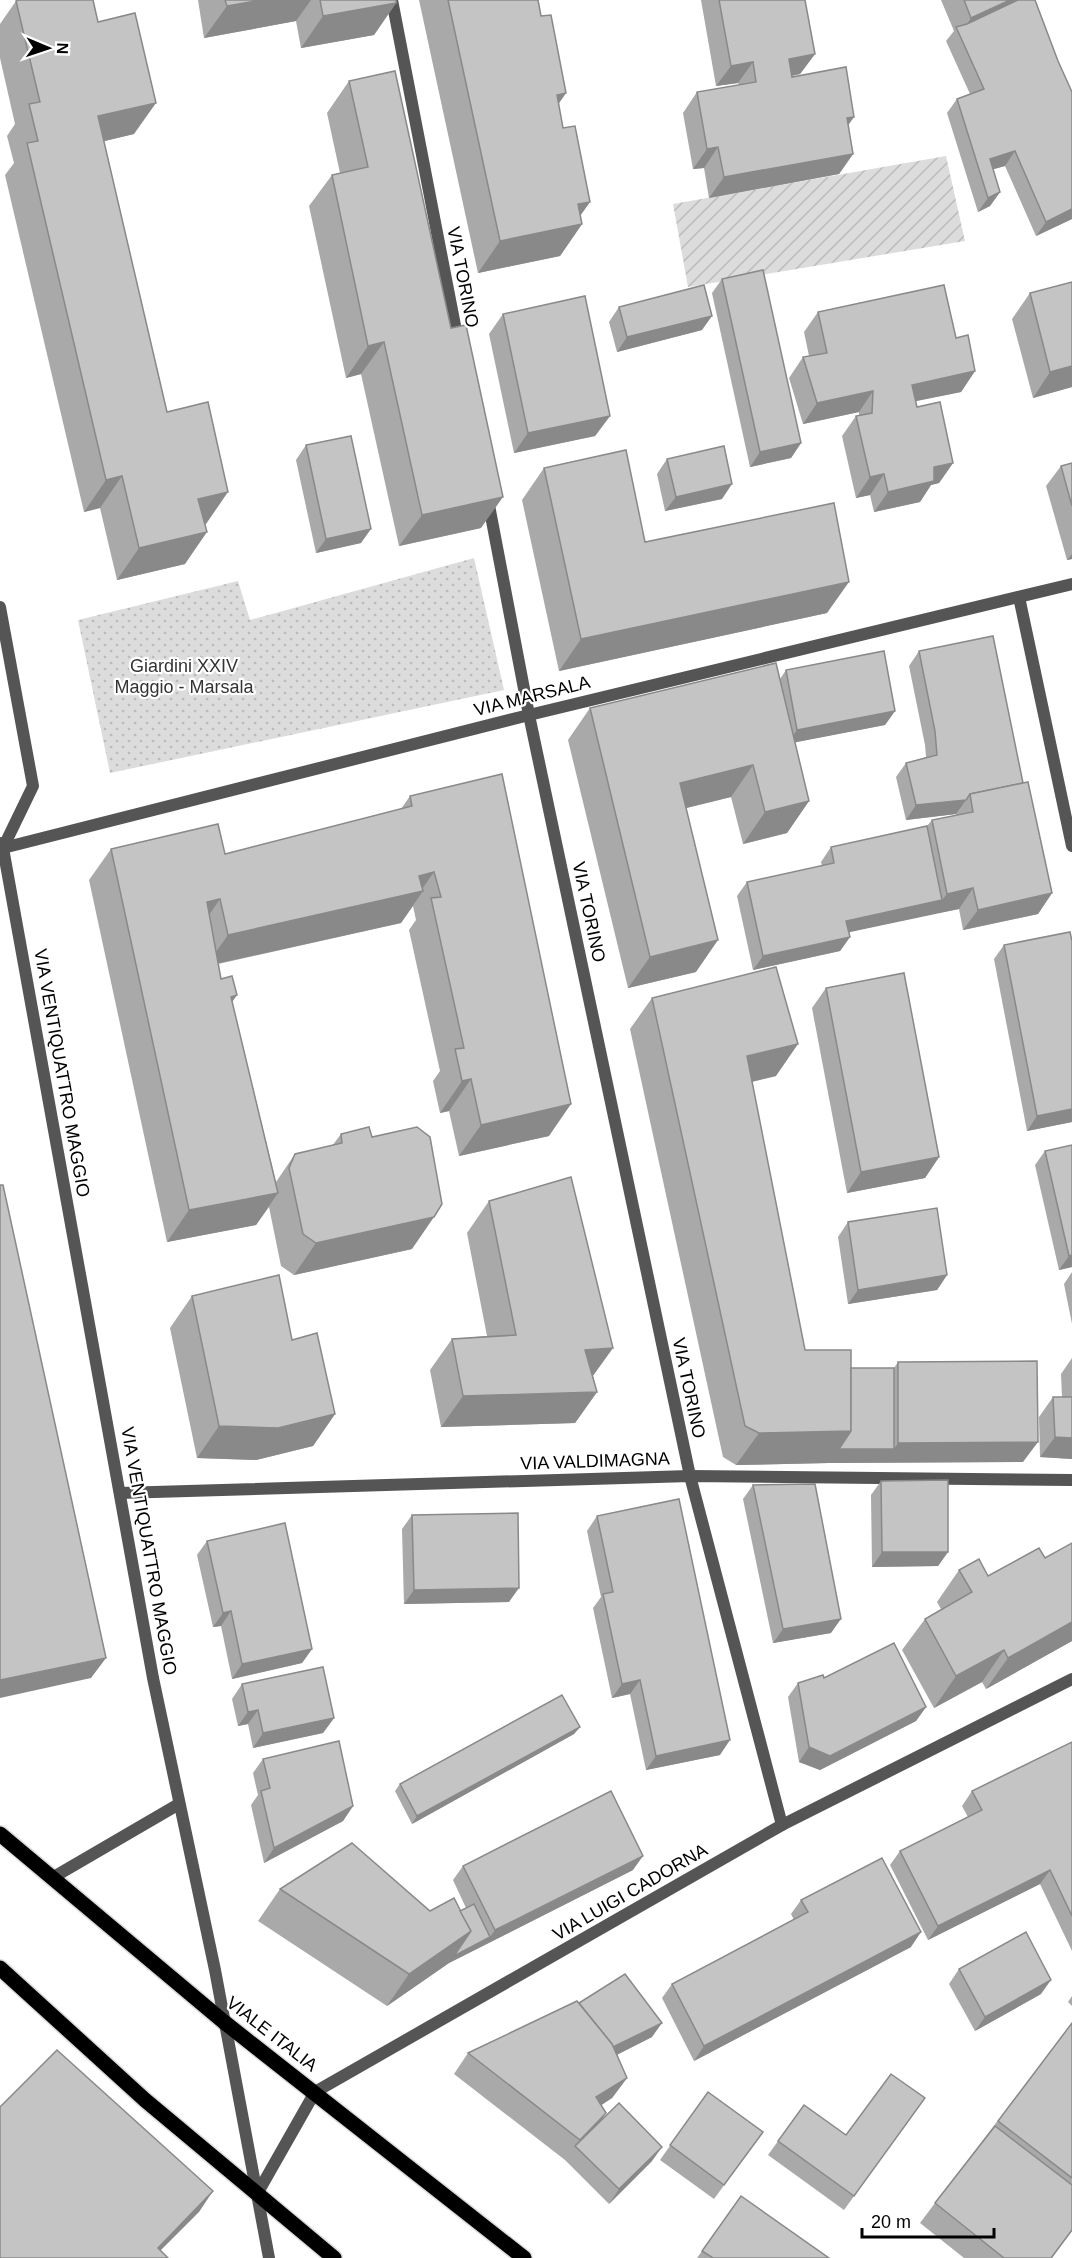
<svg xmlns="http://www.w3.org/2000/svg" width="1072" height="2258" font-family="Helvetica,sans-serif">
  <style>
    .grass { fill: url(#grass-dots) }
    .garden { fill: url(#garden-furrows) }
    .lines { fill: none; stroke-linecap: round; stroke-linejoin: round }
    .primary-casing { stroke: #dbdbdb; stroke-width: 18 }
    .minor { stroke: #555; stroke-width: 12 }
    .primary { stroke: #000; stroke-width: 15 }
    .wall { fill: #a9a9a9 }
    .shaded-wall { fill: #898989 }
    .building { fill: #c4c4c4; stroke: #898989; stroke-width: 1.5 }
    .labels { text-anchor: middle; stroke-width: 4.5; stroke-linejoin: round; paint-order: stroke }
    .street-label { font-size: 18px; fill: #000; stroke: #fff }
    .park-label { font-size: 18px; fill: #333; stroke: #fff }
  </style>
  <defs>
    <pattern id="grass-dots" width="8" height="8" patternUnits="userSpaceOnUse" patternTransform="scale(1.5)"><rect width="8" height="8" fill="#dcdcdc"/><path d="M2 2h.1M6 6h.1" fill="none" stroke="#bbb" stroke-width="1.8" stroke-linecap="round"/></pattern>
    <pattern id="garden-furrows" width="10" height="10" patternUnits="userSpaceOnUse" patternTransform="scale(1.5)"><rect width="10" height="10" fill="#dcdcdc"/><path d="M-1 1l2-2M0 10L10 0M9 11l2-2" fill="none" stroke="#bbb"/></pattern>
  </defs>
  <rect width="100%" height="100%" fill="#fff"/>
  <polygon class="grass" points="474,558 504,690 110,773 78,620 238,581 250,620"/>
  <polygon class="garden" points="946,156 965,241 688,287 673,204"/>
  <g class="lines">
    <defs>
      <g id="primary">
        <polyline points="0,1834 224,2022 524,2258"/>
        <polyline points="0,1968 145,2100 334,2258"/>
      </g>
    </defs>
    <use href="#primary" class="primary-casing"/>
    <g class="minor">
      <polyline points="392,0 458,341"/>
      <polyline points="488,500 529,715 690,1476 782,1825"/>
      <polyline points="1019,597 1072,846"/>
      <polyline points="0,607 33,786 3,848"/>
      <polyline points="0,843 3,848 12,898 153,1678 215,1970 269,2258"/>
      <polyline points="3,848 529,715 1072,584"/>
      <polyline points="120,1493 690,1476 1072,1480"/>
      <polyline points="52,1878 179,1804"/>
      <polyline points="257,2194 315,2092 782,1825 1072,1679"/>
    </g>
    <use href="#primary" class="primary"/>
  </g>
  <g class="wall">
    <polygon points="198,0 396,0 396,3 374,35 301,48 296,21 204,38"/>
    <polygon points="419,0 538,0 541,16 566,93 558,104 563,128 590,202 580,215 582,224 560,256 478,273"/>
    <polygon points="701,0 805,0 815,54 800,74 792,76 848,126 853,154 839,174 709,198 704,168 693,169 683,113 697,92 739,85 738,83 716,86"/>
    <polygon points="941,0 1035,0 1058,61 1072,92 1072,219 1036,236 1005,166 993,169 1000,192 990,206 978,212 947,113 957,99 970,94 946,41 954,31"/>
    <polygon points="16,1 98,22 134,134 104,141 167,412 206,524 205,524 185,564 117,580 100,508 84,512 5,175 14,163 7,136 15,124 0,58 0,24"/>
    <polygon points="349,81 481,528 399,546 361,374 346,378 309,206 332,175 340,173 327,113"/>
    <polygon points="722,279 801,443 791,458 750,467 712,293"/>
    <polygon points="1072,282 1072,387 1033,398 1012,319 1030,293"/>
    <polygon points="619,307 702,330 617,352 609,322"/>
    <polygon points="818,312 956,338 975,371 961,392 915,401 917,407 953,463 939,483 931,485 920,502 874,512 870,495 856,498 842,436 856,416 859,416 859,412 803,424 789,378 803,357 809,356 804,332"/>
    <polygon points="503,314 610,416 595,436 514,453 489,334"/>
    <polygon points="306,445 361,543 316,553 296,460"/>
    <polygon points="667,459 722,499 665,511 657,474"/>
    <polygon points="1072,463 1072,559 1067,560 1046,486 1061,466"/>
    <polygon points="544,468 645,542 827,613 559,671 522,500"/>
    <polygon points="919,651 1023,783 1052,893 1038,914 963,930 959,909 932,914 849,932 850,937 840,951 753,970 737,896 747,882 822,866 821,862 831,847 927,826 932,820 956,815 956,814 906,820 896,777 906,763 926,757 925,745 909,666"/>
    <polygon points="786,670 895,711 885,725 795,742 809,801 787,833 743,844 731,797 686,808 696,972 628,988 568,740 590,708 780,679"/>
    <polygon points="410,796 549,1136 459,1156 449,1111 440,1113 433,1081 440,1071 409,930 416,920 413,906 401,923 218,964 221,979 232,1002 276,1182 295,1154 332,1146 341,1134 372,1137 412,1249 294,1275 281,1266 269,1207 256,1225 167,1242 89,880 111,849 225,854 401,809"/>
    <polygon points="1004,945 1072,1122 1027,1131 994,959"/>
    <polygon points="826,988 939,1157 925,1178 847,1193 812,1008"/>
    <polygon points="652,998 776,1076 752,1082 805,1350 851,1368 894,1368 898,1362 1023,1462 829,1463 736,1465 723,1457 630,1029"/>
    <polygon points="1045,1151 1072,1267 1059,1270 1035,1165"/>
    <polygon points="489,1201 593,1376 597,1392 575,1423 441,1427 430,1370 452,1339 487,1336 467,1233"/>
    <polygon points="848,1222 947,1275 937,1290 848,1304 838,1237"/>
    <polygon points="1072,1272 1072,1324 1064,1284"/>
    <polygon points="192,1296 292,1340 335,1414 313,1446 256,1460 197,1458 170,1328"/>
    <polygon points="1072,1358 1072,1459 1040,1457 1039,1417 1053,1397 1062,1397 1061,1374"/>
    <polygon points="881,1481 948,1552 938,1566 872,1567 871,1495"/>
    <polygon points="753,1485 831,1633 773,1643 743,1499"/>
    <polygon points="412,1515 509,1602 404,1604 402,1529"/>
    <polygon points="597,1516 720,1755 646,1770 630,1694 612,1698 593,1608 601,1597 587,1531"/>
    <polygon points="207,1541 312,1649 302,1663 232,1679 221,1626 213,1627 197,1555"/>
    <polygon points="959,1570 988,1576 1072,1641 986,1689 982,1682 934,1708 902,1650 925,1619 941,1609 937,1602"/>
    <polygon points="824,1678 926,1707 916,1721 820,1770 799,1762 788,1697 798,1683"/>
    <polygon points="242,1684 334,1718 323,1733 253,1748 248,1724 238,1726 232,1699"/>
    <polygon points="580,1727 574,1734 412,1824 395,1791 400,1784"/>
    <polygon points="1072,1742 1072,1951 1040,1884 928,1940 890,1865 900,1851 968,1817 962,1806 972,1791"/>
    <polygon points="263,1759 353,1806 343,1821 264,1863 251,1805 258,1795 253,1773"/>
    <polygon points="463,1866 633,1870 449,1963 387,2006 258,1921 280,1889 430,1911 460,1911 466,1908 453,1880"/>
    <polygon points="801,1900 911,1947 694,2061 662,1998 672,1984 794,1920 791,1914"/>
    <polygon points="959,1969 1041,1994 975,2031 949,1984"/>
    <polygon points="1072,1996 1072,2006 1068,2002"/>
    <polygon points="579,2003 652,2037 616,2055 627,2078 612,2098 601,2105 601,2121 652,2161 609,2204 565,2160 454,2074 468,2053"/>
    <polygon points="1072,2023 1072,2231 1052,2258 964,2258 920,2223 935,2203"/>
    <polygon points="708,2092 763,2132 714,2199 660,2160"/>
    <polygon points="925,2098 844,2210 768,2155 804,2105 846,2135"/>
    <polygon points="741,2196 829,2258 697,2258"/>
  </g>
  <g class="shaded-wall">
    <polygon points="262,0 311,0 296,21 204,38 227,6"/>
    <polygon points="1010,0 1028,0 960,35 971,18"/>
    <polygon points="396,3 374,35 301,48 323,16"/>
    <polygon points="815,54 800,74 775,79 789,59"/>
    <polygon points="753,62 738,83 716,86 731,66"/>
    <polygon points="566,93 544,125 557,95"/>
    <polygon points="156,103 134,134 76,148 98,116"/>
    <polygon points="854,117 840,137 847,118"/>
    <polygon points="718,147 704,168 693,169 707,149"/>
    <polygon points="1015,151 1005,166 980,173 990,159"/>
    <polygon points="853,154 839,174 709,198 724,177"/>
    <polygon points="1000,192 990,206 978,212 988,198"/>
    <polygon points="590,202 573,226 582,224 560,256 478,273 500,241 578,204"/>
    <polygon points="1072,209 1072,219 1036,236 1046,222"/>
    <polygon points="712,316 702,330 617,352 627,337"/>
    <polygon points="384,342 361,374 346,378 368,346"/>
    <polygon points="1072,366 1072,387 1033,398 1050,372"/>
    <polygon points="975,371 961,392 897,405 912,385"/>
    <polygon points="873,391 859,412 803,424 817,403"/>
    <polygon points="610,416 595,436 514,453 528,433"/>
    <polygon points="801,443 791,458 750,467 760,452"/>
    <polygon points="953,463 939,483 931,485 920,502 874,512 888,492 934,467"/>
    <polygon points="884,474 870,495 856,498 870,477"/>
    <polygon points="122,476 100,508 84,512 106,480"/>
    <polygon points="732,484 722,499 665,511 676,497"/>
    <polygon points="228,492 206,524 176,531 198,499"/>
    <polygon points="503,497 481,528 399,546 422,515"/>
    <polygon points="371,529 361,543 316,553 326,539"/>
    <polygon points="207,532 185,564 117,580 139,548"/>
    <polygon points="1072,554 1072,559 1067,560"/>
    <polygon points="849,582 827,613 559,671 581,639"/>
    <polygon points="895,711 885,725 787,744 797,730"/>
    <polygon points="753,765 731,797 658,815 680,783"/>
    <polygon points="966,800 956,814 906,820 916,805"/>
    <polygon points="809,801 787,833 743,844 765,812"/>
    <polygon points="434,872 420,892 423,891 401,923 206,966 228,935"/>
    <polygon points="973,888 959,909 836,935 846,921 942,900 947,894"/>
    <polygon points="1052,893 1038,914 963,930 978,910"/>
    <polygon points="220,899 198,931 207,902"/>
    <polygon points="850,937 840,951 753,970 763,956"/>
    <polygon points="718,940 696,972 628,988 650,957"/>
    <polygon points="237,995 215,1027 231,997"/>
    <polygon points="798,1044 776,1076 725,1088 747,1056"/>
    <polygon points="471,1079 449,1111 440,1113 462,1081"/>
    <polygon points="571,1104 549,1136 459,1156 481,1125"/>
    <polygon points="1072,1109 1072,1122 1027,1131 1037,1116"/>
    <polygon points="939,1157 925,1178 847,1193 861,1172"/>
    <polygon points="278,1193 256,1225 167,1242 189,1210"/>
    <polygon points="434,1217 412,1249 294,1275 316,1243"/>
    <polygon points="1072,1255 1072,1267 1059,1270 1069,1256"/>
    <polygon points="947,1275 937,1290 848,1304 858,1290"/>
    <polygon points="613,1348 590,1380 585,1350"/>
    <polygon points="597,1392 575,1423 441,1427 463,1396"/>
    <polygon points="335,1414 313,1446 256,1460 197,1458 219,1426"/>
    <polygon points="851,1431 894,1449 898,1443 1038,1442 1023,1462 829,1463 736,1465 759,1433"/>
    <polygon points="1055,1437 1072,1438 1072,1459 1040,1457"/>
    <polygon points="882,1552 948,1552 938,1566 872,1567"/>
    <polygon points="519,1588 509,1602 404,1604 414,1590"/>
    <polygon points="231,1611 221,1626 213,1627 223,1613"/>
    <polygon points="841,1619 831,1633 773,1643 783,1629"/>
    <polygon points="1072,1622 1072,1641 986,1689 1008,1658"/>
    <polygon points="312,1649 302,1663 232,1679 242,1664"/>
    <polygon points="1004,1650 982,1682 934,1708 956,1676"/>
    <polygon points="106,1658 91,1678 0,1698 0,1680"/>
    <polygon points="640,1680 630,1694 612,1698 622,1684"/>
    <polygon points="926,1707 916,1721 820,1770 799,1762 809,1747"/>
    <polygon points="258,1710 248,1724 238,1726 248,1712"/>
    <polygon points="334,1718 323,1733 253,1748 263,1733"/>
    <polygon points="580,1727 574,1734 412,1824 417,1816"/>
    <polygon points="730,1740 720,1755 646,1770 656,1756"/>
    <polygon points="353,1806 343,1821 264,1863 274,1848"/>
    <polygon points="643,1856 633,1870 449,1963 387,2006 409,1974 471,1931 490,1937 495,1930"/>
    <polygon points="1050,1870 1040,1884 928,1940 938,1926"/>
    <polygon points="921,1932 911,1947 694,2061 704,2046"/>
    <polygon points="1051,1980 1041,1994 975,2031 985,2017"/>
    <polygon points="662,2023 652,2037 597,2065 607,2050"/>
    <polygon points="627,2078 612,2098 582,2118 596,2097"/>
    <polygon points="606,2113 592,2134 575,2146 580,2140"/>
    <polygon points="662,2147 652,2161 609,2204 619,2189"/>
    <polygon points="213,2191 199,2212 153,2258 158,2248"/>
  </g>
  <g class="building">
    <polygon points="19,0 93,0 98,22 135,13 156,103 98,116 167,412 208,402 228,492 198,499 207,532 139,548 122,476 106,480 27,143 38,141 29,104 40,102 16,1"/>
    <polygon points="225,0 262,0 227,6"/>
    <polygon points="320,0 396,0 396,3 323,16"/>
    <polygon points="448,0 538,0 541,16 551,15 566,93 557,95 563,128 575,126 590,202 578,204 582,224 500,241"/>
    <polygon points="719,0 805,0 815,54 789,59 792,77 846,67 854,117 847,118 853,154 724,177 718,147 707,149 697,92 756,82 753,62 731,66"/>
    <polygon points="964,0 1010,0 971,18"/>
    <polygon points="1018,0 1035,0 1058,61 1072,92 1072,209 1046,222 1015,151 990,159 1000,192 988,198 957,99 984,89 956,27 967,24"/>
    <polygon points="395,71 451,328 466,325 503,497 422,515 384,342 368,346 332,175 368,167 349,81"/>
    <polygon points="763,270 801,443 760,452 722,279"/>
    <polygon points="1072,282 1072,366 1050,372 1030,293"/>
    <polygon points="704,285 712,316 627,337 619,307"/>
    <polygon points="944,285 956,338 968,335 975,371 912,385 917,407 940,402 953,463 934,467 934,481 888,492 884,474 870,477 856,416 872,413 873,391 817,403 803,357 827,353 818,312"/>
    <polygon points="585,296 610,416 528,433 503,314"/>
    <polygon points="351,436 371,529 326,539 306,445"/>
    <polygon points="724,446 732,484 676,497 667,459"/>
    <polygon points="626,450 645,542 834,503 849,582 581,639 544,468"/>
    <polygon points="1072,463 1072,506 1061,466"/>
    <polygon points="993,636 1023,783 970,794 966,800 916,805 906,763 937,755 935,731 919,651"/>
    <polygon points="884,651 895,711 797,730 786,670"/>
    <polygon points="776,663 809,801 765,812 753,765 680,783 718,940 650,957 590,708"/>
    <polygon points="502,774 571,1104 481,1125 471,1079 462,1081 455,1049 464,1048 431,898 441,897 434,872 419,876 423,891 228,935 220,899 207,902 221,979 232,976 237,995 231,997 278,1193 189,1210 111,849 218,824 225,854 412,806 410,796"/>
    <polygon points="1028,782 1052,893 978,910 973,888 947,894 932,820 973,812 970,794"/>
    <polygon points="927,826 942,900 846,921 850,937 763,956 747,882 834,863 831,847"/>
    <polygon points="1070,932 1072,941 1072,1109 1037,1116 1004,945"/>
    <polygon points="776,967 798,1044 747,1056 805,1350 851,1350 851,1431 759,1433 745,1426 652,998"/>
    <polygon points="904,973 939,1157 861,1172 826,988"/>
    <polygon points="369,1127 372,1137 417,1127 430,1137 442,1204 434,1217 316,1243 303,1234 289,1168 295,1154 342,1143 341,1134"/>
    <polygon points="1072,1145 1072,1255 1069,1256 1045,1151"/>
    <polygon points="571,1177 613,1348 585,1350 597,1392 463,1396 452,1339 516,1335 489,1201"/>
    <polygon points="0,1185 3,1185 106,1658 0,1680"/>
    <polygon points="937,1208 947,1275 858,1290 848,1222"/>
    <polygon points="279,1275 292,1340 317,1333 335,1414 278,1428 219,1426 192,1296"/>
    <polygon points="1037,1361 1038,1442 898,1443 898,1362"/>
    <polygon points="851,1368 894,1368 894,1449 839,1449 851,1431"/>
    <polygon points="1053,1397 1072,1397 1072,1438 1055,1437"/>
    <polygon points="948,1480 948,1552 882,1552 881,1481"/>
    <polygon points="815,1484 841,1619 783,1629 753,1485"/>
    <polygon points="679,1499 730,1740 656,1756 640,1680 622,1684 603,1594 613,1592 597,1516"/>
    <polygon points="518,1513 519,1588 414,1590 412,1515"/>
    <polygon points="285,1523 312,1649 242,1664 231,1611 223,1613 207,1541"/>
    <polygon points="1072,1543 1072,1622 1008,1658 1004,1650 956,1676 925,1619 972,1592 959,1570 979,1559 988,1576 1039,1548 1045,1558"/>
    <polygon points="894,1643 926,1707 830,1756 809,1747 798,1683 823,1675 824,1678"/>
    <polygon points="323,1667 334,1718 263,1733 258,1710 248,1712 242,1684"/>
    <polygon points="562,1695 580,1727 417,1816 400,1784"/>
    <polygon points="339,1741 353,1806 274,1848 261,1791 270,1788 263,1759"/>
    <polygon points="1072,1742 1072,1916 1050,1870 938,1926 900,1851 982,1810 972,1791"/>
    <polygon points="611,1791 643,1856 495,1930 463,1866"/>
    <polygon points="352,1843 430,1911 454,1898 471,1931 409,1974 280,1889"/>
    <polygon points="882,1858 921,1932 704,2046 672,1984 808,1912 801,1900"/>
    <polygon points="474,1904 490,1937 454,1956 471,1931 460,1911"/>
    <polygon points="1026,1932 1051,1980 985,2017 959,1969"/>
    <polygon points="625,1974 662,2023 613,2047 612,2044 579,2003"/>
    <polygon points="577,2001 612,2044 627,2078 596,2097 606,2113 580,2140 468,2053"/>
    <polygon points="1072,2023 1072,2178 998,2121"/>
    <polygon points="57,2050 213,2191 158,2248 168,2258 0,2258 0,2107"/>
    <polygon points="891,2074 925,2098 854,2196 778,2141 804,2105 846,2135"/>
    <polygon points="708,2092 763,2132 724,2185 670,2145"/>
    <polygon points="619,2103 662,2147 619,2189 575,2146"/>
    <polygon points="995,2126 1072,2185 1072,2230 1051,2258 1004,2258 935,2203"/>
    <polygon points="741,2196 829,2258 713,2258 702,2251"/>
  </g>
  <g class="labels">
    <g class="street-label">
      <text transform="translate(463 277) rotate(79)" y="6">VIA TORINO</text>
      <text transform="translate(532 696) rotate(-14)" y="6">VIA MARSALA</text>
      <text transform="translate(589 912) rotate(78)" y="6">VIA TORINO</text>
      <text transform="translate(62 1073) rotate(80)" y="6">VIA VENTIQUATTRO MAGGIO</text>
      <text transform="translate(689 1388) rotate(78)" y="6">VIA TORINO</text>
      <text transform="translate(595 1461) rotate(-2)" y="6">VIA VALDIMAGNA</text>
      <text transform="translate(149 1551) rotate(80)" y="6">VIA VENTIQUATTRO MAGGIO</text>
      <text transform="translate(630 1892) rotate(-30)" y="6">VIA LUIGI CADORNA</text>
      <text transform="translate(272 2034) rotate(38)" y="6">VIALE ITALIA</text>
    </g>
    <g class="park-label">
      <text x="184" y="672">Giardini XXIV<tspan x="184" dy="21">Maggio - Marsala</tspan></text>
    </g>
  </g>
  <g transform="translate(48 48) rotate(92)" stroke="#ffffff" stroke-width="4.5" paint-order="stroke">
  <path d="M0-4.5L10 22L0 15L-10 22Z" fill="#000000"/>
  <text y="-9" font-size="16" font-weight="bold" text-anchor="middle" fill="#000000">N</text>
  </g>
  <path d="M862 2228v9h132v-9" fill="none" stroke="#000000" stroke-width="3"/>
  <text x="871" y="2228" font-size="18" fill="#000000" stroke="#ffffff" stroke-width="4.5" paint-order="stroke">20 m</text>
</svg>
